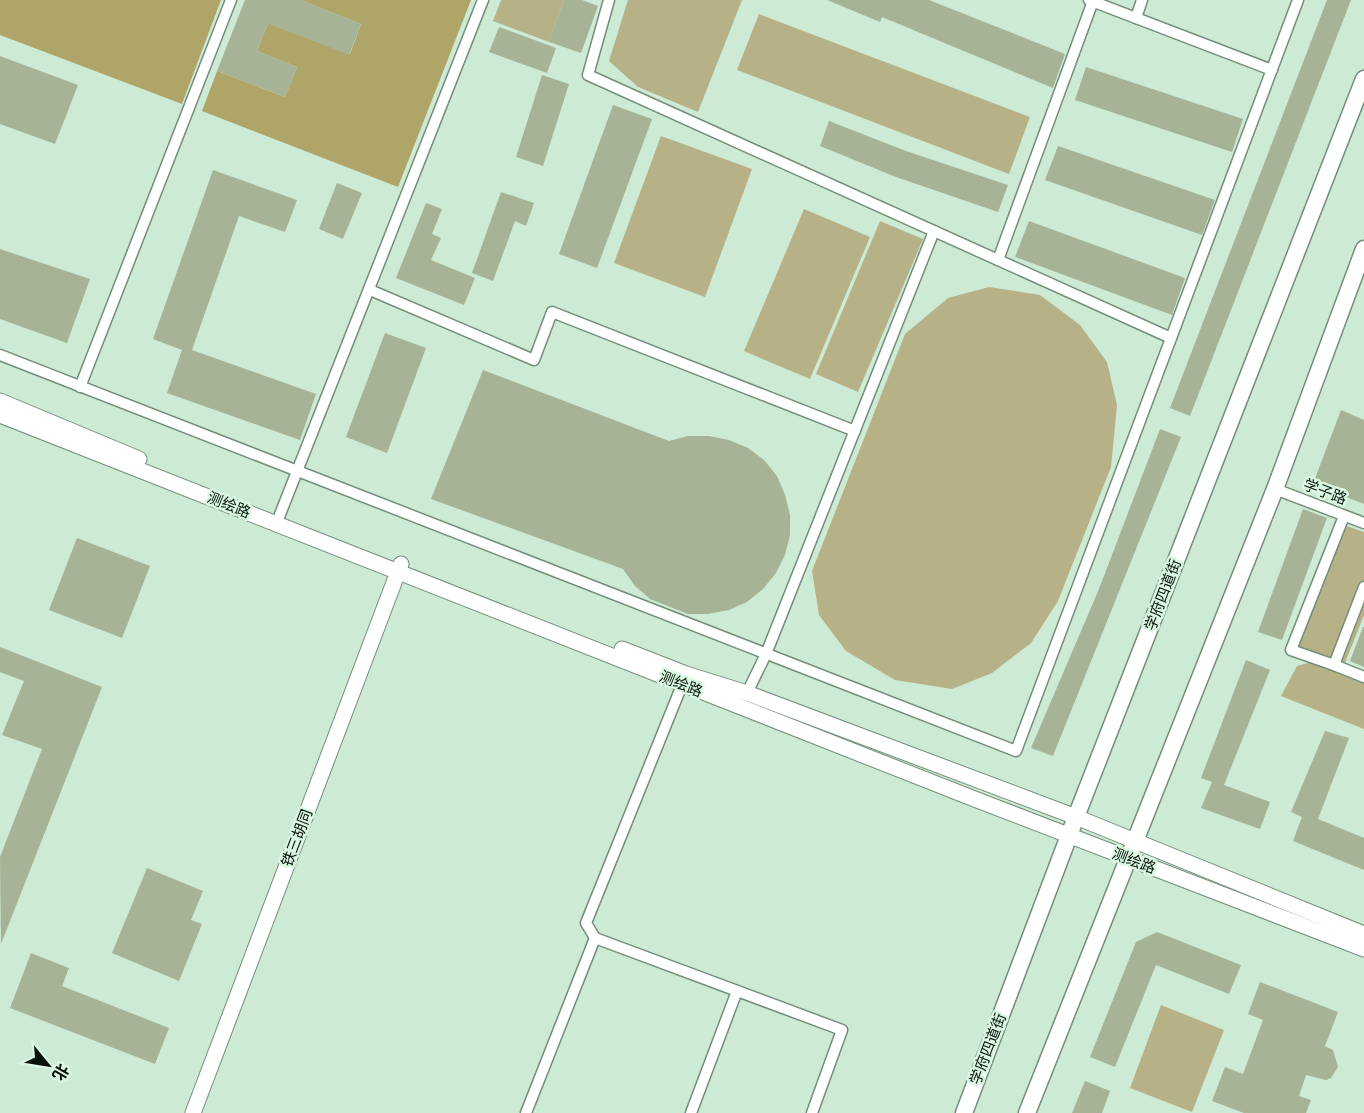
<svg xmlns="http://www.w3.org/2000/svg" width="1364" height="1113" font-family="'Public Sans','Noto Sans SC',sans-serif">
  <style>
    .green { fill: #b7b187 }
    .forest { fill: #afa568 }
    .building { fill: #a6b396 }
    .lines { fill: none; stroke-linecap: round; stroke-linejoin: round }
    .street-casing { stroke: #738e7a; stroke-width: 13 }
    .secondary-casing { stroke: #738e7a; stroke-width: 17 }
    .primary-casing { stroke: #738e7a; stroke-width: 19 }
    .street { stroke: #fff; stroke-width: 10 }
    .secondary { stroke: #fff; stroke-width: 15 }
    .primary { stroke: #fff; stroke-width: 16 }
    .labels { text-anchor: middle; stroke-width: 5; stroke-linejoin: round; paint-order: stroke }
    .street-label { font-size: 15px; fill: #061008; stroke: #daf8e1 }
  </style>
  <rect width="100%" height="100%" fill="#cdead4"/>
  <g class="green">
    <polygon points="501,0 564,0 549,42 493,21"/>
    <polygon points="628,0 742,0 698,112 638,87 609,61"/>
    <polygon points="759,14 1030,117 1009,174 737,70"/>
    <polygon points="661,136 752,169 705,297 614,263"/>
    <polygon points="804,209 870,237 810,379 744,351"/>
    <polygon points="880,221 923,239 858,392 816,374"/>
    <polygon points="989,287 1040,295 1080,325 1107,362 1117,405 1111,467 1058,601 1031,643 992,673 952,689 895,680 846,651 819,615 812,571 905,334 948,298"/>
    <polygon points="1344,525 1364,532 1364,615 1345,663 1296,646"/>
    <polygon points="1315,661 1364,679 1364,729 1281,696 1297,666"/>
    <polygon points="1161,1005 1224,1030 1192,1112 1130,1088"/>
  </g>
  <g class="forest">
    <polygon points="0,0 221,0 182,104 0,35"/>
    <polygon points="300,0 471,0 398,187 202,111 217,71 285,97 297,67 257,51 268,23 350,54 361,24"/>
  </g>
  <g class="building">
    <polygon points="245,0 300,0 361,24 349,55 268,23 257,51 297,67 285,97 217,71"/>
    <polygon points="564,0 582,0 598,6 581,53 549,42"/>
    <polygon points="827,0 929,0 1065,54 1053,88 882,17 880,22"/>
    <polygon points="1327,0 1351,0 1190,416 1170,408"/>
    <polygon points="499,27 556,48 547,73 489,52"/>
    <polygon points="0,56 78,85 55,144 0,124"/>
    <polygon points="1086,67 1243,119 1232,152 1075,100"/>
    <polygon points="542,75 569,84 543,166 516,157"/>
    <polygon points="613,105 652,119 597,268 559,254"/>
    <polygon points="829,121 906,151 1008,185 998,212 896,177 820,146"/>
    <polygon points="1058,146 1215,200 1202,235 1045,180"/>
    <polygon points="213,170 297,200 285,232 239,216 192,350 316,394 300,440 167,393 182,350 153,339"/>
    <polygon points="337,183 362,193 343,239 319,229"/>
    <polygon points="501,192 534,203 526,226 515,221 493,281 472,273"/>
    <polygon points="426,203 442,209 432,234 441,238 431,260 475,278 464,305 396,278"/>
    <polygon points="1029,221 1185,278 1172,315 1015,257"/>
    <polygon points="0,249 90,279 67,343 0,319"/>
    <polygon points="385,333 426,348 387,453 346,437"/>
    <polygon points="483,370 669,441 688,436 709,436 729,440 748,448 764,460 777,476 785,495 790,515 790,535 785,555 776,573 763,589 747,602 729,610 708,614 688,614 650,599 635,586 623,569 431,499"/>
    <polygon points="1341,410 1364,420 1364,504 1313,484"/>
    <polygon points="1160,429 1181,437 1053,756 1031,748 1099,589"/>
    <polygon points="1303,509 1327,518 1282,640 1258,632"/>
    <polygon points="77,538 150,566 122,638 49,610"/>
    <polygon points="1363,627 1364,627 1364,667 1350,661"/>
    <polygon points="0,647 102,687 1,944 0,857 42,749 2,735 24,681 0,672"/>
    <polygon points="1246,660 1270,670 1224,785 1270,802 1260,829 1201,808 1212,782 1201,778"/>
    <polygon points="1325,731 1349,738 1318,819 1364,838 1364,870 1293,841 1302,817 1291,812"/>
    <polygon points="147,868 203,891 191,920 202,924 179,981 112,953"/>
    <polygon points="1157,932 1241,965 1229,994 1156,965 1115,1067 1090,1057 1136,942"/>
    <polygon points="31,953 69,968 62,986 169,1028 155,1064 10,1008"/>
    <polygon points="1260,982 1338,1012 1325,1046 1333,1050 1338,1067 1331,1078 1326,1080 1306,1075 1299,1096 1311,1100 1306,1113 1244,1113 1212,1101 1225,1067 1243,1074 1263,1020 1248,1014"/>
    <polygon points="1085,1081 1110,1091 1102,1113 1072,1113"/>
  </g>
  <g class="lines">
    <defs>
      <g id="street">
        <polyline points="609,0 588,75 1171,338"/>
        <polyline points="1089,0 1272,70"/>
        <polyline points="1136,18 1142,0"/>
        <polyline points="998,260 1093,1"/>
        <polyline points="370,290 534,360 552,312 855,431"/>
        <polyline points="0,355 1016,751 1298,0"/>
        <polyline points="80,387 231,0"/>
        <polyline points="1275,489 1364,523"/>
        <polyline points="1344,516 1291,650 1334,665 1364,587"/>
        <polyline points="279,517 483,0"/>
        <polyline points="1334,665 1364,677"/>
        <polyline points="747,693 766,654 934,231"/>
        <polyline points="595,938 842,1030 812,1113"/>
        <polyline points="526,1113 595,938 586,923 684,680"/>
        <polyline points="691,1113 737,991"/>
      </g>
      <g id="secondary">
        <polyline points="0,401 139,459"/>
        <polyline points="0,415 972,798 1364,949"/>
        <polyline points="622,649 686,674 747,693 1076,817 1364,934"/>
        <polyline points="193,1113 401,564"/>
      </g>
      <g id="primary">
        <polyline points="964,1113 1076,817 1364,79"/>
        <polyline points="1027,1113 1275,489 1364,249"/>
      </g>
    </defs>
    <use href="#street" class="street-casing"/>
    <use href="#secondary" class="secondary-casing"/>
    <use href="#primary" class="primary-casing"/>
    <use href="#street" class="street"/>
    <use href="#secondary" class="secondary"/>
    <use href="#primary" class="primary"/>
  </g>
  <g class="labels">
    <g class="street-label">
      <text transform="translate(1325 492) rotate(21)" y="5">学子路</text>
      <text transform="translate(229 505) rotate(22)" y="5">测绘路</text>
      <text transform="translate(1163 595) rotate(-69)" y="5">学府四道街</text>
      <text transform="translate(681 684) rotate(22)" y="5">测绘路</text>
      <text transform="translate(297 838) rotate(-69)" y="5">铁三胡同</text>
      <text transform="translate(1134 861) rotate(21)" y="5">测绘路</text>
      <text transform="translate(988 1049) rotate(-69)" y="5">学府四道街</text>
    </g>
  </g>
  <g transform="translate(48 1065) rotate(120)" stroke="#daf8e1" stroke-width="4.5" paint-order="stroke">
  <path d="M0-4.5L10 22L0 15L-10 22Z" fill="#061008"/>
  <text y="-9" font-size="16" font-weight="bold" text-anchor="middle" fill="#061008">北</text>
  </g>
</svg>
